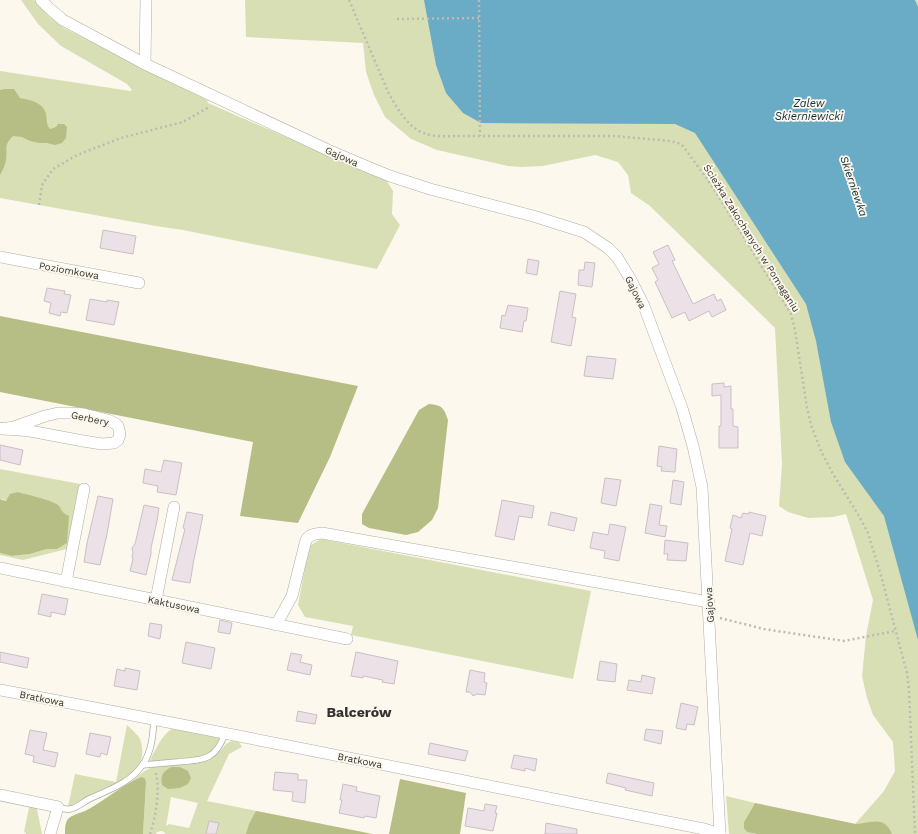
<svg xmlns="http://www.w3.org/2000/svg" width="918" height="834" font-family="'Work Sans',sans-serif">
  <style>
    .green { fill: #d9dfb4; fill-rule: evenodd }
    .forest { fill: #b6be85 }
    .water { fill: #6aabc6 }
    .building { fill: #ece1e7; stroke: #cabfc5 }
    .lines { fill: none; stroke-linecap: round; stroke-linejoin: round }
    .service-casing { stroke: #b1ada3; stroke-width: 7 }
    .minor-casing { stroke: #b1ada3; stroke-width: 12 }
    .path { stroke: #bebab2; stroke-width: 2.5; stroke-dasharray: 2 3; stroke-linecap: butt }
    .service { stroke: #fff; stroke-width: 5.5 }
    .minor { stroke: #fff; stroke-width: 11 }
    .labels { text-anchor: middle; stroke-width: 3.5; stroke-linejoin: round; paint-order: stroke }
    .street-label { font-size: 10px; fill: #35332f; stroke: #fdf8ee }
    .water-label { font-size: 11px; font-style: italic; fill: #11313d; stroke: #fdf8ee }
    .district-label { font-size: 14px; font-weight: bold; fill: #35332f; stroke: #fdf8ee }
  </style>
  <rect width="100%" height="100%" fill="#fdf8ee"/>
  <g class="green">
    <polygon points="21,0 34,0 50,17 64,28 207,100 208,103 387,181 393,191 392,214 400,225 377,269 183,230 156,226 0,198 0,71 130,91 132,90 127,84 61,46 38,24"/>
    <polygon points="245,0 918,0 918,834 845,834 856,823 884,791 895,771 893,742 873,715 867,698 862,676 866,636 873,600 846,514 833,517 808,518 788,512 779,506 782,464 775,328 650,206 631,193 628,175 618,162 595,155 543,166 521,167 508,166 437,150 411,139 385,117 374,95 366,72 363,43 246,37"/>
    <polygon points="0,469 80,484 67,549 23,560 0,555 0,553 12,556 30,554 47,549 57,548 67,543 62,513 30,496 18,492 6,501 3,499 0,499"/>
    <polygon points="321,539 591,591 573,679 351,635 353,626 305,617 298,605 309,546"/>
    <path d="M127 725C130 728 134 731 136 734 140 737 142 743 142 748 146 772 114 784 96 792 87 797 78 802 68 807L75 774 116 782Z"/>
    <path d="M172 729H178L214 736 219 738V742C207 760 193 758 174 759 166 760 157 761 149 762 154 753 162 734 172 729Z"/>
    <path d="M233 741 239 742 242 747 229 754 207 801 322 824 320 834H166L162 831 157 832 156 834H143L146 783H130C136 778 145 769 153 767 170 762 189 768 206 761 210 759 215 756 219 752 224 747 226 742 233 741ZM171 797 198 803 189 828 169 824 166 826Z"/>
    <polygon points="726,796 755,803 744,822 747,832 757,834 729,834"/>
    <polygon points="30,803 35,805 37,809 42,834 26,834 26,833 24,832"/>
  </g>
  <g class="forest">
    <path d="M5 89H14L20 98C30 100 43 102 46 114 47 120 46 124 50 129L56 127 58 124H64L67 127 66 138 62 143 55 145 47 143H39L30 141 22 137 13 136C3 146 8 148 6 160 5 165 3 170 0 175V90Z"/>
    <polygon points="0,316 358,386 330,457 298,523 240,516 253,442 0,392"/>
    <path d="M429 404C443 405 444 409 448 420L438 508 432 520 418 532 406 535 369 528 362 524V514L419 410Z"/>
    <path d="M18 492C27 495 52 500 58 505 63 510 59 511 69 516L67 543 57 549H47L30 554 12 556 0 553V499L6 501 10 494Z"/>
    <path d="M171 767H180L188 771 191 778 188 784 180 788 168 789 162 785C160 775 163 772 171 767Z"/>
    <path d="M142 777 145 779 146 783 143 834H65C65 829 65 823 68 819 72 815 80 813 85 811 105 801 121 785 142 777Z"/>
    <polygon points="400,779 466,793 460,834 389,834"/>
    <path d="M755 803 856 824C872 823 884 815 892 834H757L747 832 744 828V822Z"/>
    <polygon points="256,811 373,834 246,834 249,824"/>
  </g>
  <polygon class="water" points="424,0 915,0 918,7 918,640 884,516 845,462 831,422 816,341 806,304 695,133 675,124 481,123 463,113 446,93 436,65"/>
  <g class="building">
    <polygon points="103,230 136,236 133,254 100,248"/>
    <polygon points="668,245 675,260 672,261 693,304 714,294 717,301 721,299 726,310 712,317 709,311 689,321 685,312 672,318 655,282 658,280 652,268 659,264 653,252"/>
    <polygon points="528,259 539,261 537,275 526,273"/>
    <polygon points="585,262 595,263 592,287 578,285 579,270 584,270"/>
    <polygon points="47,288 65,291 64,294 71,295 67,313 61,312 60,316 49,313 51,303 44,301"/>
    <polygon points="560,291 576,294 572,317 576,318 571,346 551,342"/>
    <polygon points="90,299 107,302 107,300 119,302 114,325 86,320"/>
    <polygon points="508,305 528,308 526,321 524,321 522,332 500,328 502,315 505,316"/>
    <polygon points="587,356 616,359 613,379 584,376"/>
    <polygon points="724,383 724,387 731,386 731,409 733,409 733,426 738,427 738,448 719,448 719,426 721,426 721,395 712,396 712,384"/>
    <polygon points="0,445 23,450 20,465 0,460"/>
    <polygon points="659,446 677,449 675,472 661,471 662,467 657,466"/>
    <polygon points="164,460 182,463 176,495 157,492 158,486 143,483 145,469 161,472"/>
    <polygon points="605,478 621,480 616,506 601,503"/>
    <polygon points="673,480 684,482 681,505 670,503"/>
    <polygon points="98,496 113,499 107,534 100,565 84,562 87,543"/>
    <polygon points="502,500 534,506 532,518 519,516 514,540 495,536"/>
    <polygon points="650,504 662,506 659,525 667,526 665,537 645,533"/>
    <polygon points="144,505 159,508 157,521 151,548 151,554 146,575 130,571 133,559 132,558 133,552 132,548 135,544"/>
    <polygon points="187,512 203,515 196,550 194,559 190,583 172,580 185,529 183,528"/>
    <polygon points="551,512 577,518 574,531 548,525"/>
    <polygon points="749,512 766,516 762,536 750,533 743,565 725,561 732,529 730,528 733,515 741,518 743,513 749,514"/>
    <polygon points="610,524 626,527 619,561 604,558 605,551 590,548 593,532 608,535"/>
    <polygon points="665,540 688,543 686,561 667,560 668,554 664,554"/>
    <polygon points="42,594 68,599 65,615 51,612 51,617 38,614"/>
    <polygon points="220,620 232,623 230,634 218,632"/>
    <polygon points="150,623 162,625 160,639 148,636"/>
    <polygon points="186,642 215,648 211,669 182,663"/>
    <polygon points="0,652 29,658 27,668 0,662"/>
    <polygon points="356,652 398,661 394,684 382,682 383,680 363,676 363,678 351,676"/>
    <polygon points="291,653 302,655 300,662 312,665 310,675 287,670"/>
    <polygon points="600,661 617,664 615,682 597,680"/>
    <polygon points="125,668 140,671 137,690 114,686 117,669 125,671"/>
    <polygon points="470,670 485,673 484,682 487,683 485,695 477,694 473,696 470,692 466,692"/>
    <polygon points="642,675 655,678 652,694 627,690 629,680 641,682"/>
    <polygon points="681,703 698,707 694,725 687,724 686,730 676,728"/>
    <polygon points="298,711 317,715 315,724 296,721"/>
    <polygon points="646,729 663,731 661,744 644,740"/>
    <polygon points="30,730 47,733 43,750 58,753 55,767 33,762 34,756 25,754"/>
    <polygon points="90,733 111,737 107,755 101,753 100,757 86,754"/>
    <polygon points="430,743 468,751 465,761 428,754"/>
    <polygon points="514,755 537,759 535,771 525,768 525,771 511,768"/>
    <polygon points="275,772 298,774 298,780 307,780 305,803 292,801 293,792 273,790"/>
    <polygon points="608,773 654,783 652,796 625,790 626,788 606,783"/>
    <polygon points="343,784 357,787 356,791 380,796 376,818 365,816 364,818 339,813 342,800 340,800"/>
    <polygon points="485,804 497,806 495,813 497,813 493,831 465,826 468,808 484,811"/>
    <polygon points="209,821 219,823 216,834 206,834"/>
    <polygon points="546,823 577,829 577,834 545,834"/>
  </g>
  <g class="lines">
    <defs>
      <g id="service">
        <path d="M143 765C154 764 165 763 177 762 202 760 216 761 225 733"/>
        <path d="M58 807C61 808 66 810 70 809 77 808 83 802 89 799 108 790 131 783 143 764 152 751 153 734 154 719"/>
      </g>
      <g id="minor">
        <polyline points="41,0 49,8 63,20 145,64 328,150 368,167 390,176 430,189 533,216 584,232 608,248 617,257 631,280 644,306 682,408 693,446 702,487 720,834"/>
        <polyline points="145,64 146,0"/>
        <polyline points="0,257 139,283"/>
        <path d="M0 428 1 429C11 429 20 430 30 431L83 441 102 444 114 443 118 440 120 434 118 426 116 424 108 420 84 414 72 413H58L45 416 14 427 1 429"/>
        <polyline points="0,568 347,639"/>
        <polyline points="66,582 84,489"/>
        <polyline points="156,600 174,507"/>
        <path d="M276 625 292 596 306 540C310 534 315 534 322 533L709 602"/>
        <path d="M0 690C235 734 469 782 704 829L720 834"/>
        <polyline points="0,795 58,807 50,834"/>
      </g>
    </defs>
    <use href="#service" class="service-casing"/>
    <use href="#minor" class="minor-casing"/>
    <g class="path">
      <path d="M349 0 389 94C399 111 410 132 431 135 440 137 449 136 457 136H614L671 141 678 143 683 146 712 186 791 314 795 330 807 408 811 425 821 451 833 474 859 516 868 533 880 572 907 673 909 689 915 834"/>
      <polyline points="479,0 480,136"/>
      <polyline points="397,19 479,18"/>
      <polyline points="39,205 42,185 53,169 77,155 121,138 183,122 209,107"/>
      <polyline points="720,618 764,629 844,641 895,631"/>
      <path d="M150 834C156 816 160 791 156 773"/>
    </g>
    <use href="#service" class="service"/>
    <use href="#minor" class="minor"/>
  </g>
  <g class="labels">
    <g class="street-label">
      <text transform="translate(342 156) rotate(24)" y="4">Gajowa</text>
      <text transform="translate(752 238) rotate(58)" y="4">Ścieżka Zakochanych w Pomaganiu</text>
      <text transform="translate(69 270) rotate(10)" y="4">Poziomkowa</text>
      <text transform="translate(636 292) rotate(64)" y="4">Gajowa</text>
      <text transform="translate(90 418) rotate(12)" y="4">Gerbery</text>
      <text transform="translate(174 604) rotate(12)" y="4">Kaktusowa</text>
      <text transform="translate(709 605) rotate(-93)" y="4">Gajowa</text>
      <text transform="translate(42 698) rotate(11)" y="4">Bratkowa</text>
      <text transform="translate(360 760) rotate(11)" y="4">Bratkowa</text>
    </g>
    <g class="water-label">
      <text x="809" y="107">Zalew<tspan x="809" dy="13">Skierniewicki</tspan></text>
      <text transform="translate(854 186) rotate(71)" y="4">Skierniewka</text>
    </g>
    <g class="district-label">
      <text x="359" y="717">Balcerów</text>
    </g>
  </g>
</svg>
